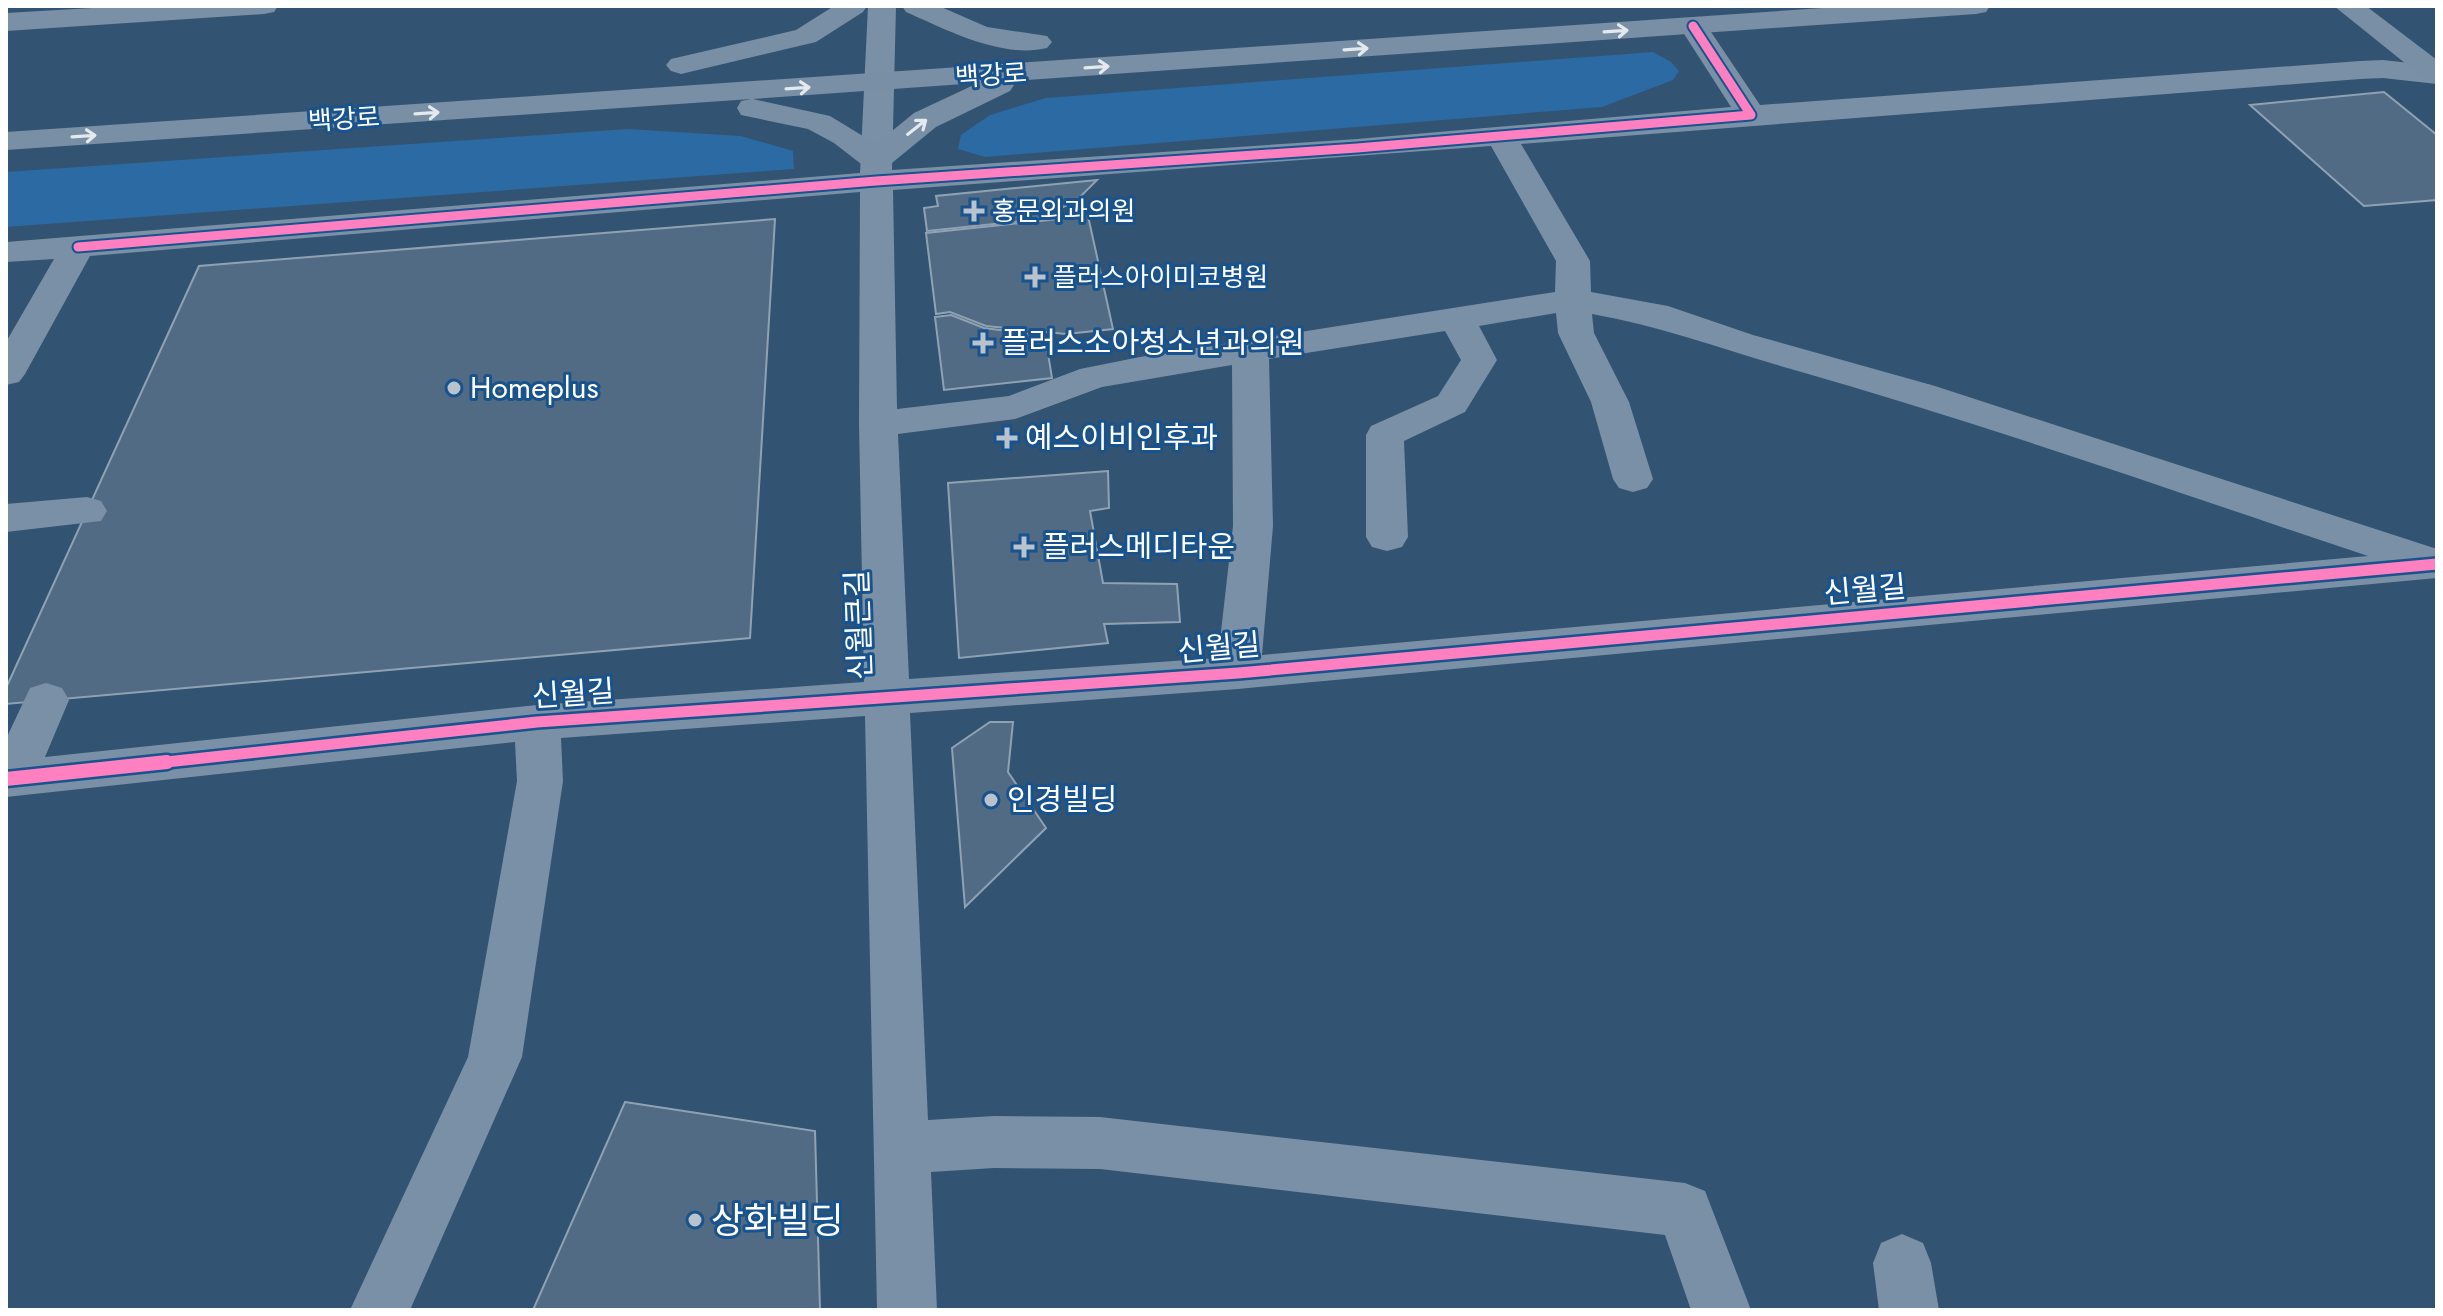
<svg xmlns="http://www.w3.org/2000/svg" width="2443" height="1316" font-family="Jost,'Noto Sans KR',sans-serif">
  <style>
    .green { fill: #2c6aa3 }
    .building { fill: #516b84; stroke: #8fa2b4; stroke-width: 2 }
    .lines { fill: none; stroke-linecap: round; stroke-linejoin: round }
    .minor { fill: #7a90a6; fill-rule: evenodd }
    .major { fill: #798fa5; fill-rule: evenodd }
    .cycleway-far2-casing { stroke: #18538d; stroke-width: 13 }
    .cycleway-far1-casing { stroke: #18538d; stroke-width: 16 }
    .cycleway-casing { stroke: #18538d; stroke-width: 19 }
    .cycleway-far2 { stroke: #ff80c0; stroke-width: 9 }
    .cycleway-far1 { stroke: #ff80c0; stroke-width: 11 }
    .cycleway { stroke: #ff80c0; stroke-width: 14 }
    .oneway { stroke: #e4e9ed }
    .poi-dot { fill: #b8c3ce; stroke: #18538d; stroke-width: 3 }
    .labels { text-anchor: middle; stroke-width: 6; stroke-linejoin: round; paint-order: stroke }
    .far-street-label { font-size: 26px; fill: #fff; stroke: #18538d }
    .far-poi-label { font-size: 26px; fill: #fff; stroke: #18538d; text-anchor: start }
    .poi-label { font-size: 30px; fill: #fff; stroke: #18538d; text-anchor: start }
    .street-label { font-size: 30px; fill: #fff; stroke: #18538d }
    .near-poi-label { font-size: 36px; fill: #fff; stroke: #18538d; text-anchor: start }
  </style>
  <rect width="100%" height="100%" fill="#335372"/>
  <g class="green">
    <polygon points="1653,52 1671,62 1679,71 1673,80 1602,107 985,157 958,149 961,135 990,115 1046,98"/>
    <polygon points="628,129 741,136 793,151 794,169 6,227 6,172"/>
  </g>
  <g class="building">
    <polygon points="2384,92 2437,135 2437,200 2364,206 2250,105"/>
    <polygon points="1097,180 1075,202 1033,220 927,231 924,208 938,206 936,196"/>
    <polygon points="1088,216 1113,329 1066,334 986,326 950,312 936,314 926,233"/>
    <polygon points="775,219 750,638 6,704 6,688 199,266"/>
    <polygon points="951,315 984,328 1039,335 1046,341 1052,378 944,390 935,317"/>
    <polygon points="1108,471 1109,508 1090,511 1103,583 1177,584 1180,622 1104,624 1108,643 959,658 948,483"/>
    <polygon points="990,722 1013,722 1008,772 1046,828 965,907 952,748"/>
    <polygon points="625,1102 815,1131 820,1310 533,1310"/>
  </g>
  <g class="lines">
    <g class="minor">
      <polygon points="127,6 278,6 274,12 264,14 6,31 6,13"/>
      <path d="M868 6H896L892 170 1357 139 1731 107 1679 26 1683 20 1693 17 1703 20 1760 105 2360 61 2383 60 2437 66V84L2383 78 2360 79 1521 144 1590 261 1591 292 1668 306 1753 335 1935 386 2437 549V578L1238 689 910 713 928 1120 994 1116 1100 1117 1685 1183 1705 1191 1751 1310H1691L1665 1235 1100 1169 994 1168 931 1172 937 1310H877L865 716 561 738 563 781 522 1057 410 1310H350L468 1057 517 781 515 742 6 797V739L30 688 46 683 62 688 69 700 45 757 537 705 864 682 859 424 860 192 90 256 25 374 19 382 6 385V342L54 259 6 262V242L860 173ZM1491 146 1556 261 1555 292 1140 357 1080 369 1009 396 897 409 893 190ZM1556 313 1558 333 1591 402 1613 479 1619 488 1633 492 1647 488 1653 479 1629 402 1594 333 1592 314C1661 326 1724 350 1791 369 1985 424 2176 492 2368 556L1262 655 1273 526 1269 359 1445 331 1461 360 1438 396 1371 426 1366 435V537L1372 547 1387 551 1402 547 1408 537 1404 441 1465 412 1497 360 1479 326ZM1232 365 1233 526 1218 658 909 679 898 434 1015 419 1102 387Z"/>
      <polygon points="87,497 101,501 107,511 101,521 6,532 6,504"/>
      <polygon points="1902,1234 1923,1243 1931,1263 1939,1310 1879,1310 1873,1263 1881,1243"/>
    </g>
    <g class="major">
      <polygon points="834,6 867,6 863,12 816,42 681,74 671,71 666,65 671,59 796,30"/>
      <path d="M902 6H939L987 27 1047 36 1052 42 1047 48C1002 59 947 30 906 12Z"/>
      <path d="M1852 6H1990L1986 12 1976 14 1011 81 1014 85 1010 91 936 127 887 167 876 170 865 167 834 143 808 129 741 115 737 108 741 101 751 99 6 150V132ZM978 83 914 113 876 144 830 116 753 99Z"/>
      <polygon points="2334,6 2366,6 2437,60 2437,83 2426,80"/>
    </g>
    <defs>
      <polyline id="cycleway-far2" points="78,247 876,181 1357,148 1751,115 1693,26"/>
      <polyline id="cycleway-far1" points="148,764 537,722 1238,673 2437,564"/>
      <polyline id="cycleway" points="6,779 167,762"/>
    </defs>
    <use href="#cycleway-far2" class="cycleway-far2-casing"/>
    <use href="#cycleway-far1" class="cycleway-far1-casing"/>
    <use href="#cycleway" class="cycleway-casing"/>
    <use href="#cycleway-far2" class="cycleway-far2"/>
    <use href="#cycleway-far1" class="cycleway-far1"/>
    <use href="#cycleway" class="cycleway"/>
  </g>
  <defs><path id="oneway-shaft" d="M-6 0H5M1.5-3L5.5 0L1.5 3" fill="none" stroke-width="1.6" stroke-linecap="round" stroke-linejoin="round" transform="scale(2)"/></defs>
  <g class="oneway">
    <use href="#oneway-shaft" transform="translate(1616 31) rotate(-4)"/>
    <use href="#oneway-shaft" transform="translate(1356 49) rotate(-4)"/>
    <use href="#oneway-shaft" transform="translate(1097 67) rotate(-4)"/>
    <use href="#oneway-shaft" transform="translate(798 88) rotate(-4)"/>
    <use href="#oneway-shaft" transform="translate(427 113) rotate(-4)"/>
    <use href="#oneway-shaft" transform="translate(917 127) rotate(-38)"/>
    <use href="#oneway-shaft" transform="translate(84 136) rotate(-4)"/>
  </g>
  <g class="poi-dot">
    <path d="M970 199h8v8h8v8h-8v8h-8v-8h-8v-8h8z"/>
    <path d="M1031 265h8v8h8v8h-8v8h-8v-8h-8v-8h8z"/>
    <path d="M979 331h8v8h8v8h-8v8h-8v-8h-8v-8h8z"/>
    <circle cx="454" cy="388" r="8"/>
    <path d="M1003 426h8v8h8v8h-8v8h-8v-8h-8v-8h8z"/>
    <path d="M1020 535h8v8h8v8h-8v8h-8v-8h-8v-8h8z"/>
    <circle cx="991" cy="800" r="8"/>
    <circle cx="695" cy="1220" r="8"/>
  </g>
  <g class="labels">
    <g class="far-street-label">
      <text transform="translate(991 75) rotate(-4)" y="9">백강로</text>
      <text transform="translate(344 119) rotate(-4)" y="9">백강로</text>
    </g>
    <g class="far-poi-label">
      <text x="992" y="220">홍문외과의원</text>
      <text x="1053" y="286">플러스아이미코병원</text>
    </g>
    <g class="poi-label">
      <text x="1001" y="353">플러스소아청소년과의원</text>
      <text x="470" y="398">Homeplus</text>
      <text x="1025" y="448">예스이비인후과</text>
      <text x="1042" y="557">플러스메디타운</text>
      <text x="1007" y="810">인경빌딩</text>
    </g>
    <g class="street-label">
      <text transform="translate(1865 590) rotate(-5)" y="10">신월길</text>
      <text transform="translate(859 625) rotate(-92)" y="10">신월큰길</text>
      <text transform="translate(1219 648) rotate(-5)" y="10">신월길</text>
      <text transform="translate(573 694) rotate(-4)" y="10">신월길</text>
    </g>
    <g class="near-poi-label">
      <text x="711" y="1233">상화빌딩</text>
    </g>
  </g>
  <rect width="2443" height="1316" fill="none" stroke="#ffffff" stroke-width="16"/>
</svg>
